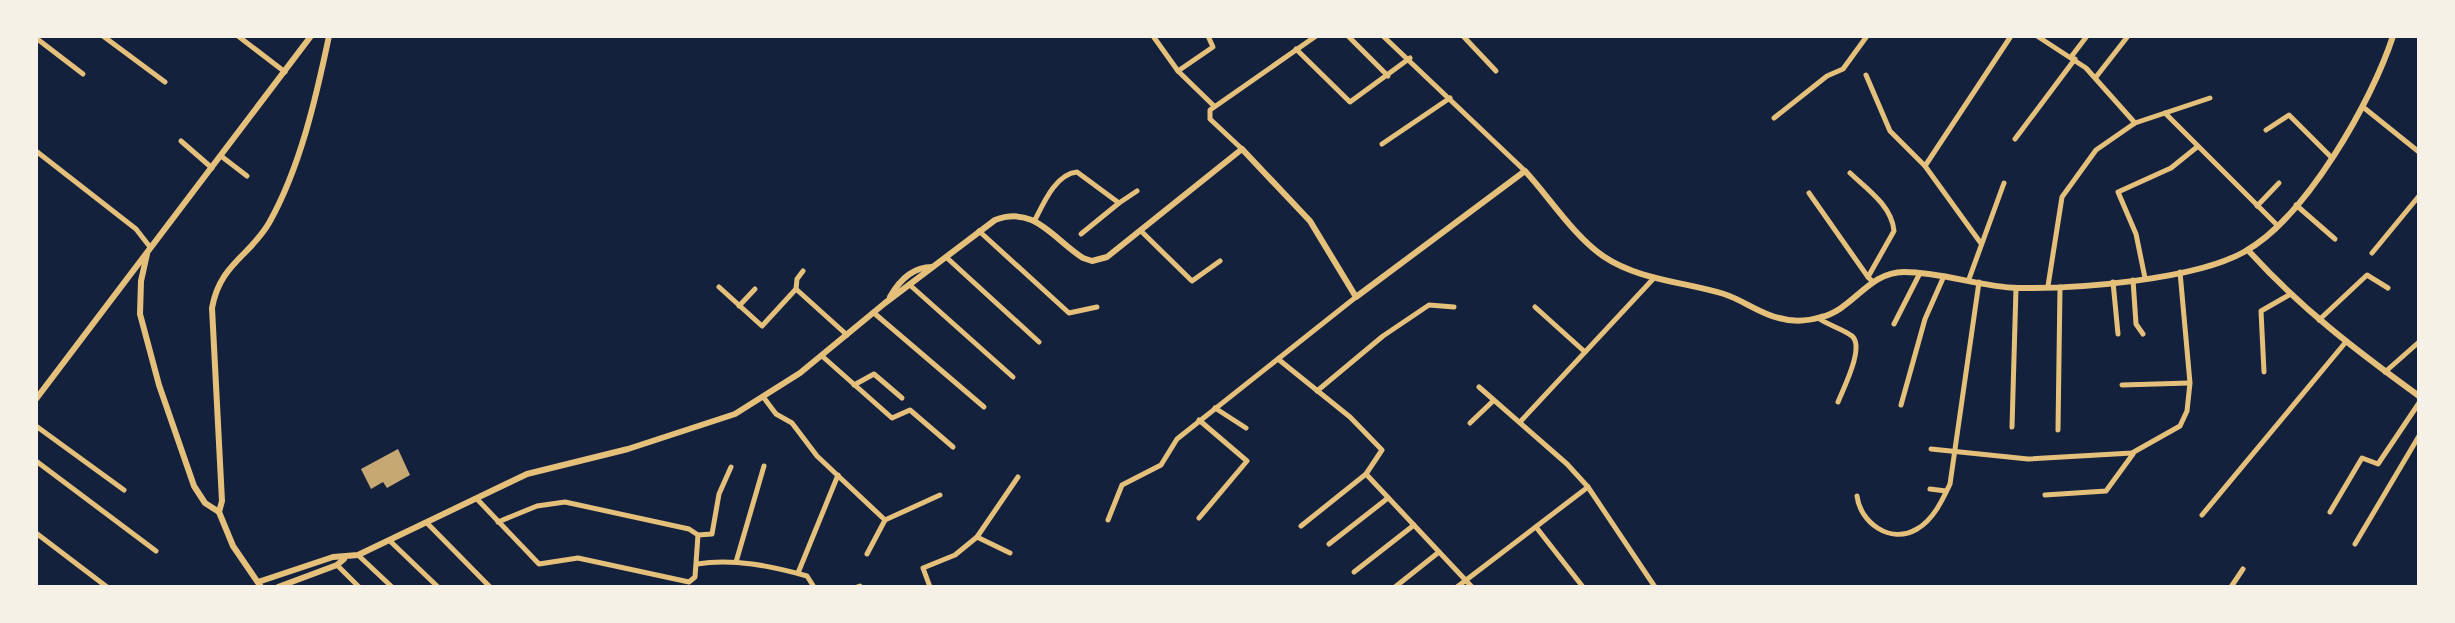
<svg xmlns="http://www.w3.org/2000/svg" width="2455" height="623" font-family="Inter,sans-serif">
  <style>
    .building { fill: #c6a872 }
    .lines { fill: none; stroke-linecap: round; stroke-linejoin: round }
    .minor { stroke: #e5c07b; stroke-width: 5 }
    .tertiary { stroke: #e5c07b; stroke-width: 6 }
  </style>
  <rect width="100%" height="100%" fill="#14213d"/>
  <polygon class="building" points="398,449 410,475 387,488 383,482 371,489 361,469"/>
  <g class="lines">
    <g class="minor">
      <polyline points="103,36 165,82"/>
      <polyline points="238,36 285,72"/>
      <polyline points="1153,36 1178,71 1214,106"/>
      <polyline points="1348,36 1388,76"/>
      <polyline points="1383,36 1525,171"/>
      <polyline points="1463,36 1496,71"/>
      <polyline points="2037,36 2086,68 2135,123"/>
      <polyline points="36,38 83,74"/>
      <polyline points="1296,49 1350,102 1410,58"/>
      <polyline points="2071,57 2087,36"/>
      <polyline points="1178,71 1213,47 1208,36"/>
      <polyline points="1866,75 1890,131 1925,166 1980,242"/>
      <polyline points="2096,77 2128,36"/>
      <polyline points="2363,107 2419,152"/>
      <polyline points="2165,113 2277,225"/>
      <polyline points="1774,118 1827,76 1843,69 1867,36"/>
      <polyline points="2266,130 2289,115 2331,157"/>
      <polyline points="2015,139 2075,59"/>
      <polyline points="181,141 212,168"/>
      <polyline points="1382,144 1450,98"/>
      <polyline points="1242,149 1210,119 1210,110 1316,36"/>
      <polyline points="36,151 136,229 150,247"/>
      <polyline points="221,156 247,176"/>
      <polyline points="1925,166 2011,36"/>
      <path d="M1850 173C1867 189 1892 206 1894 231L1868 277 1873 282"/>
      <polyline points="1809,193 1868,277"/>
      <polyline points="1119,203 1137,191"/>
      <polyline points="2296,205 2335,239"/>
      <polyline points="2257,206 2279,183"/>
      <path d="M1035 220C1044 202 1056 174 1077 172L1119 203 1081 234"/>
      <polyline points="979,231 1069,313 1097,307"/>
      <polyline points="1141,231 1192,281 1220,261"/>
      <polyline points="2372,253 2419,196"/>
      <polyline points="946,257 1039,342"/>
      <polyline points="2145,278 2136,234 2118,192 2171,168 2197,147"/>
      <polyline points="1969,279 2004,183"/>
      <polyline points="2133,280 2136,324 2143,334"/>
      <polyline points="2113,282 2118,334"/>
      <polyline points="911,286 1013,377"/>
      <polyline points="2048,286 2062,197 2096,150 2135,123 2210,98"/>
      <polyline points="719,287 762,326 796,289 847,335"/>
      <polyline points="796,289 797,279 803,271"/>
      <polyline points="739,306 755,289"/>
      <polyline points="1535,307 1585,352"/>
      <polyline points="874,313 984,407"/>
      <path d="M1818 318C1828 325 1843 329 1852 336 1865 347 1843 389 1838 402"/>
      <polyline points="2319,320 2367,275 2388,288"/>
      <polyline points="1894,324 1920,273"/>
      <polyline points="822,356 892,418 910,410 953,447"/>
      <polyline points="1278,359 1350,417 1382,450 1366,474 1301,526"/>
      <polyline points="2264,372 2261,311 2289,295"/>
      <polyline points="2385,372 2419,342"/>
      <polyline points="854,385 874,374 902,398"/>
      <polyline points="2122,385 2189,383"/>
      <polyline points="1317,391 1383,336 1429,305 1454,307"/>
      <polyline points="764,398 776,414 792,423 817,456 885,520 940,495"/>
      <polyline points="1901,405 1925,319 1944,276"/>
      <polyline points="1215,408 1246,428"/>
      <polyline points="1520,422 1654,278"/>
      <polyline points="1470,423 1493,401"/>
      <polyline points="36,426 124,490"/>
      <polyline points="2012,427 2016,288"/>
      <polyline points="2058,430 2060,287"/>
      <polyline points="1931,449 2028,459 2132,453 2180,426 2187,411 2190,383 2180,272"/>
      <polyline points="36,461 156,551"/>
      <polyline points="1366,474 1472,587"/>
      <polyline points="1588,487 1655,587"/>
      <polyline points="1930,489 1946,491"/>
      <polyline points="2045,495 2106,491 2133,454"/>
      <path d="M1857 496C1860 522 1890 545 1917 529 1933 520 1942 501 1950 484L1979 282"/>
      <polyline points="477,499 539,564 578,558 689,582 695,577 698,535"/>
      <polyline points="2330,512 2362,458 2378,464 2419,403"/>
      <polyline points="2202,515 2345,343"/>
      <polyline points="1199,518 1247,461 1199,420"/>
      <polyline points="1108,520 1122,485 1161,465 1177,439 1356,297"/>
      <polyline points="498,522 537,506 565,502 689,529 698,535 712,534 719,494 731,467"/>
      <polyline points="427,523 490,587"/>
      <polyline points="1536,527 1583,587"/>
      <polyline points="36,533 107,587"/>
      <polyline points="977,537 1010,553"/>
      <polyline points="390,541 438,587"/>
      <polyline points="1329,544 1388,498"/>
      <polyline points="2355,544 2419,436"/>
      <polyline points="867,554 885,520"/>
      <polyline points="358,555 392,587"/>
      <polyline points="736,562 764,466"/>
      <path d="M697 564C733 558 771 566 807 576L814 587"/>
      <polyline points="337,565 359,587"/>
      <polyline points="1354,572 1414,525"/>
      <polyline points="798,573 838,475"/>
      <polyline points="857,587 860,586"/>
      <polyline points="930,587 923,568 955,555 977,537 1018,477"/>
      <polyline points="1395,587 1439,552"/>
      <polyline points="1457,587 1588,487 1567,464 1479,387"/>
      <polyline points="2231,587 2243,569"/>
    </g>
    <g class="tertiary">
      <path d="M2248 250C2300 308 2357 351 2419 396"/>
      <polyline points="147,254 141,281 140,314 159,385 194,486 205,503 219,512"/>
      <path d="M890 297C899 281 912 267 932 267"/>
      <polyline points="36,399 311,36"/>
      <path d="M258 582 333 557 358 555 527 474 628 449 735 414 800 373 885 303 995 220C1035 205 1053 239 1083 258L1092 261 1107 257 1242 149 1310 221 1356 297 1525 171C1550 198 1573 235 1603 256 1638 280 1685 282 1724 294 1743 300 1760 314 1779 318 1793 322 1808 321 1821 317 1853 310 1868 272 1904 272 1943 272 1980 287 2018 288 2077 289 2194 280 2244 252 2306 218 2372 101 2393 36"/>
      <path d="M261 587 233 546 219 512 222 501 212 308C220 264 249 257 269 223 300 168 316 98 329 36"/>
      <polyline points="278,587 337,565 344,559"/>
    </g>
  </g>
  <rect width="2455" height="623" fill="none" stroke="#f6f1e7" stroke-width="76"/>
</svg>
